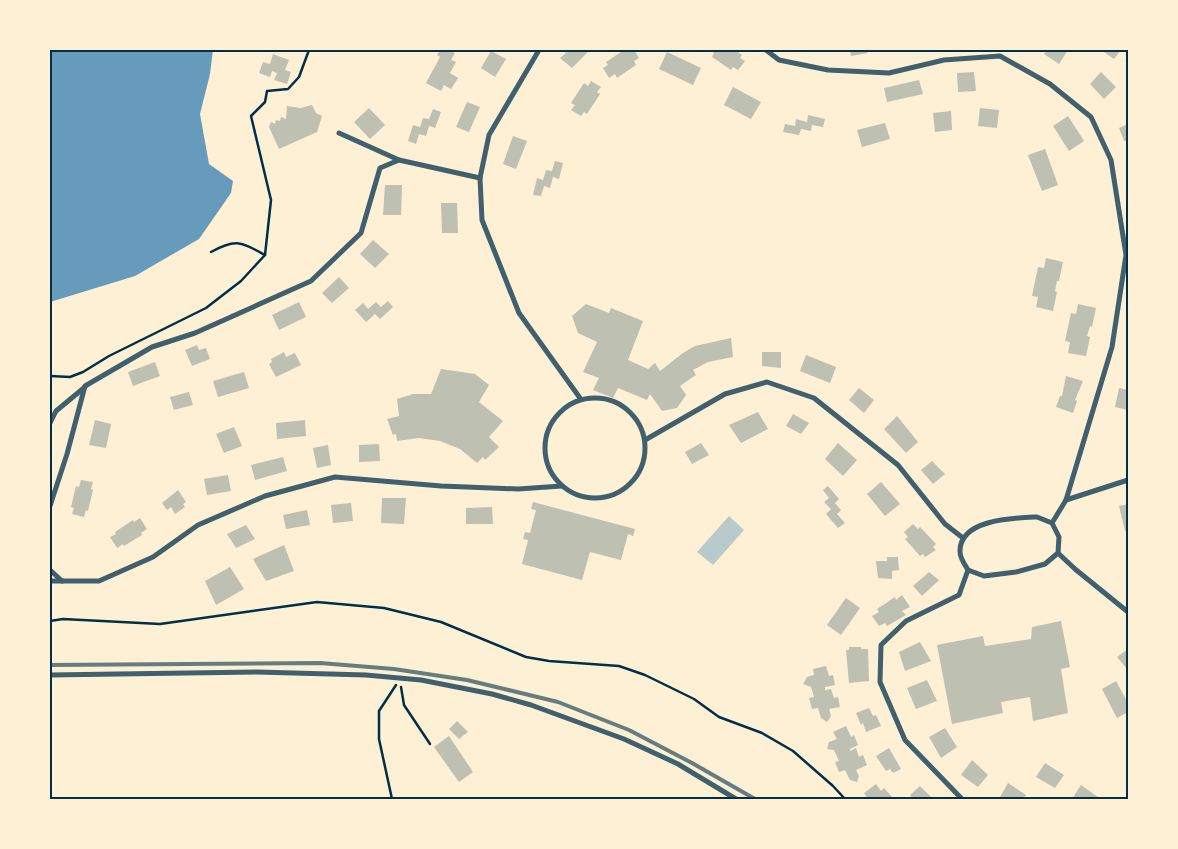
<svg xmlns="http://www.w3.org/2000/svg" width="1178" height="849" font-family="'Open Sans',sans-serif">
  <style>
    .green { fill: #b9caca }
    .water { fill: #669bbc }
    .building { fill: #bec0b2 }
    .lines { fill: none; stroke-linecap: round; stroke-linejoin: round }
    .path { stroke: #003049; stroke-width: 2.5 }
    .minor { stroke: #3f606c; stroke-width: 5 }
    .rail { stroke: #657d81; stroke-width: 4 }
    .neatline { fill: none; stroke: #003049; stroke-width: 2 }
  </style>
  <rect width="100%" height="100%" fill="#fdf0d5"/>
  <polygon class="green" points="729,516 744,530 713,565 697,552"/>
  <polygon class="water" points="50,50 213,50 210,74 200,114 209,164 233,181 231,193 199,239 135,276 50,302"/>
  <g class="building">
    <polygon points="440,50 449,50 455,53 451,60 456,62 450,73 458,78 451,89 444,85 441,91 426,83 440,57 437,55"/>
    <polygon points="564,50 590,50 572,68 560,58 566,53"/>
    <polygon points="624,50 628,52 634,50 639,58 634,61 636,65 617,78 615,74 609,78 603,68 608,65 606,62"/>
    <polygon points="710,50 735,50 742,55 740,58 745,61 738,70 733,67 731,70 712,57 714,53"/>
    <polygon points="850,50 867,50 868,53 851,56"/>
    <polygon points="1047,50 1068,50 1059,64 1044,54"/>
    <polygon points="1105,50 1121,50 1114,59 1104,52"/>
    <polygon points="491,51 506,59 495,77 481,68"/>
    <polygon points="667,52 701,68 693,85 659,69"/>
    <polygon points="273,54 289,60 285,70 291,72 287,84 274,80 277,73 272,71 270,77 259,73 263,62 270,64"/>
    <polygon points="974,72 976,91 958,92 957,73"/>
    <polygon points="1101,72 1116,87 1104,99 1090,84"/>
    <polygon points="919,80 923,94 887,102 884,88"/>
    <polygon points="591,81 601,87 597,92 600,94 587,114 584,112 581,116 571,110 575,105 571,103 584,83 588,86"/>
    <polygon points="733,87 761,102 751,119 724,105"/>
    <polygon points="467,102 480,107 469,132 456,127"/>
    <polygon points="312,105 316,113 322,116 317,132 279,149 269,127 271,122 275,124 276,120 280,121 281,117 286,119 287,106 301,108"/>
    <polygon points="369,108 385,125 370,139 354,122"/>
    <polygon points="980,108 999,110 997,128 978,126"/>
    <polygon points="433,109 441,112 435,128 429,126 426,136 419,134 416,144 408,141 413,125 420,127 423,118 429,119"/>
    <polygon points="951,111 952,130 935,132 933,113"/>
    <polygon points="808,115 825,119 823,127 812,125 811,131 801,129 799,135 783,132 785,124 795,126 796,119 807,122"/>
    <polygon points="1068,116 1084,141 1069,151 1053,126"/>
    <polygon points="885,123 890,139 862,147 857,130"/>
    <polygon points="1128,124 1128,140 1124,141 1119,128"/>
    <polygon points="513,136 527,141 516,169 503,164"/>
    <polygon points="1045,149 1058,185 1042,191 1028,155"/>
    <polygon points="555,161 563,163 559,179 553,177 550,188 544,186 541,196 533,195 537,178 543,180 546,170 552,171"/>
    <polygon points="385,185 402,185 401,215 383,215"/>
    <polygon points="441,203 457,203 458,233 442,233"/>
    <polygon points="373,240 389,254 375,268 360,254"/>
    <polygon points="1046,258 1063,262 1059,281 1057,281 1055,291 1057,292 1053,311 1036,307 1038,297 1032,296 1038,267 1044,268"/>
    <polygon points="339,277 349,288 332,303 322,293"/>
    <polygon points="388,301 393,307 380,319 375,314 366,322 355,310 363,303 368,309 376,302 381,307"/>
    <polygon points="299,302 306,317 279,330 272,315"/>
    <polygon points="586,304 609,313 611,308 643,321 628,360 648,369 655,363 660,371 683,353 695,346 731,338 733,357 708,362 693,370 696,375 680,386 686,395 677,408 662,411 650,394 647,400 618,388 613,398 593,390 599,378 583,372 597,342 578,333 572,316"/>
    <polygon points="1078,304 1096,308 1092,327 1090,326 1087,336 1090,337 1086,356 1068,353 1070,342 1065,341 1071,313 1076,314"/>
    <polygon points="197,345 199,350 206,348 210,359 192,366 185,350"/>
    <polygon points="284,352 286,357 295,353 301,365 276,377 269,364 272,362 271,359"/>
    <polygon points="762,352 781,352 781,368 762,366"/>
    <polygon points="806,355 836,367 830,383 800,371"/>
    <polygon points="155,362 160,376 133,386 128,372"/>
    <polygon points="441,369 475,374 489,385 479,402 503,421 489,437 499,447 485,460 483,457 477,463 460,449 440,441 419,438 397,441 396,434 393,435 387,419 399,416 397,399 413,394 431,394"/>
    <polygon points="244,372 249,388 218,397 213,381"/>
    <polygon points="1066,376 1083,381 1075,400 1077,401 1073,413 1056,407 1060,396 1062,396"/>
    <polygon points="859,388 874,400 864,413 849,400"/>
    <polygon points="1119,388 1128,390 1128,410 1115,407"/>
    <polygon points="189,392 193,405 174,410 170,397"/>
    <polygon points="758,412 768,429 741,443 729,425"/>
    <polygon points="793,414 809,423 801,434 786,426"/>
    <polygon points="897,416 918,442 906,453 884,429"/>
    <polygon points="95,420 111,424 106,448 89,445"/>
    <polygon points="305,420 306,436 277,439 276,423"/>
    <polygon points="234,427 242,446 224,453 216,434"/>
    <polygon points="701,443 709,455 692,464 685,452"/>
    <polygon points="838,443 857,460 843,476 825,459"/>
    <polygon points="379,444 380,461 359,462 359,445"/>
    <polygon points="328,445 331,465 317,468 313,448"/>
    <polygon points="283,457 287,471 255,480 251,465"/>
    <polygon points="932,461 945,474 933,484 921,470"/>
    <polygon points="228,475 231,491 207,495 204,479"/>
    <polygon points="81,480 93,482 91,489 93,490 88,511 86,510 84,517 72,514 74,508 71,507 76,486 79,487"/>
    <polygon points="881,482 900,504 885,516 867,494"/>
    <polygon points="828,486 839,499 835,503 841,510 837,514 845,523 838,528 826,514 831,509 824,502 829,498 823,490"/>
    <polygon points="178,490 186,502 183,504 185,507 175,514 171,507 167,510 162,503"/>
    <polygon points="382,498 406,498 404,524 381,523"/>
    <polygon points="533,502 635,529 633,536 628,534 621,560 590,552 582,580 522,564 528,540 523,539 525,532 530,533 536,510 531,509"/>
    <polygon points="351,503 353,521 333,523 331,505"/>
    <polygon points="1128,504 1128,531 1125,531 1119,506"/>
    <polygon points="492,507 493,524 466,524 466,508"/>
    <polygon points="307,510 310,525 286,529 283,515"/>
    <polygon points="140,518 147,529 141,533 142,535 124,546 123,544 117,548 110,537 116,534 115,532 133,520 134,522"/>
    <polygon points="913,524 918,529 920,527 936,544 933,547 936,550 925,557 923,554 920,556 905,539 908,537 904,532"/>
    <polygon points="246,525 255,539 236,548 227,534"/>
    <polygon points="284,545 294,571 266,581 253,559"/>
    <polygon points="887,557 898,557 899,570 892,571 892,579 878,578 876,561 887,561"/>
    <polygon points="230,567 244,589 216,605 205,581"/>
    <polygon points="929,572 939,580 922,596 913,586"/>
    <polygon points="902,595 910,607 902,611 906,615 887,626 885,623 879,626 872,616 879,612 877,609 895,597 896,600"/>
    <polygon points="846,598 860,608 841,635 827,625"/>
    <polygon points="1061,621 1070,667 1061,669 1068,713 1033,721 1030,697 1001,702 1003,713 952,724 937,645 983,636 985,646 1031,639 1032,627"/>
    <polygon points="920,642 931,661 905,671 899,652"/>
    <polygon points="849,647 861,647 861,649 868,649 869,681 849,683 846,650 849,650"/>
    <polygon points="1128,649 1128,670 1117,657"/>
    <polygon points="826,666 829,676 833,675 835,685 825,687 825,690 831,689 834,698 838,697 840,707 829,709 831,716 827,722 821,718 818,708 812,709 809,698 814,697 811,687 803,684 807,677 814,675 813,669"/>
    <polygon points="927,680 937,701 916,709 907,688"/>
    <polygon points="1116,681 1128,703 1128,712 1117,718 1102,689"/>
    <polygon points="869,708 873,716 876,715 881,726 866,732 863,723 861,725 856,713"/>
    <polygon points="457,721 468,732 459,739 449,729"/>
    <polygon points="846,726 851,737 854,735 858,745 850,749 850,751 856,748 859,757 863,755 867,765 856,770 859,776 857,782 850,780 845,770 839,772 835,762 839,761 834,750 827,749 829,742 837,739 833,732"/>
    <polygon points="945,728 957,747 941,758 929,737"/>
    <polygon points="449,736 473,772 459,782 434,747"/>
    <polygon points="889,748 901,769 893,773 890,769 886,771 876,756"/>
    <polygon points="972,760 988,775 978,787 961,775"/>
    <polygon points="1045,763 1064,775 1055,788 1036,777"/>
    <polygon points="1008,783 1026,795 1023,799 999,799"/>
    <polygon points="876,784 881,791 884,788 894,799 868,799 864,793"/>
    <polygon points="1081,785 1098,797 1096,799 1072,799"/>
    <polygon points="920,786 933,799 913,799 910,795"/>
  </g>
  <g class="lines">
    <g class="path">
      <path d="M211 252C236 238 241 242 265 255"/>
      <polyline points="50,376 70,377 83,372 109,356 206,308 241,281 265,255 271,200 251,116 265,102 267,91 288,89 299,77 309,50"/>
      <polyline points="50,621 63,619 160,624 317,602 384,608 441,622 526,657 549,661 619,666 645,675 694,699 719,717 762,733 793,751 833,786 845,799"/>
      <polyline points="401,687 404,705 430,744"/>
      <polyline points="392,799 379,739 379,711 396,685"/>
    </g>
    <g class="minor">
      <polyline points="539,50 489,135 480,178 482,220 519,313 580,398"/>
      <polyline points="766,50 779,60 828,70 889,73 944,60 1000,56 1050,84 1091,117 1111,160 1126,255 1112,347 1066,500 1052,523"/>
      <polyline points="339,133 399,160"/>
      <circle cx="595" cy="448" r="50"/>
      <polyline points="50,423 56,411 85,387"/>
      <polyline points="645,440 725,394 767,382 814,398 898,465 945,524 963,538"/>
      <polyline points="1066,500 1128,480"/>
      <polyline points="50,506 67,454 85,386 152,347 195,333 311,281 361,233 380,168 399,160 480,178"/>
      <path d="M1037 517 1052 523 1059 537 1058 553 1045 564 1016 572 984 576 968 570C965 565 960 558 960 552 959 519 1014 518 1037 517Z"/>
      <polyline points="1058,553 1075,569 1128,612"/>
      <polyline points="50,570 62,581"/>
      <polyline points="50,581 99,581 153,557 198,525 265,496 335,477 441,486 518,489 562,486"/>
      <polyline points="50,675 257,672 366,675 421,680 492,694 531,705 624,739 678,764 736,799"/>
      <polyline points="962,799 905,740 880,682 881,645 906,621 959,595 968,570"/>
    </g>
    <polyline class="rail" points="50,665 320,663 394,669 467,680 558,702 629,730 692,763 755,799"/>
  </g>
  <rect width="1178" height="849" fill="none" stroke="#fdf0d5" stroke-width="102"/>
  <rect x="51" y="51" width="1076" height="747" class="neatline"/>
</svg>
